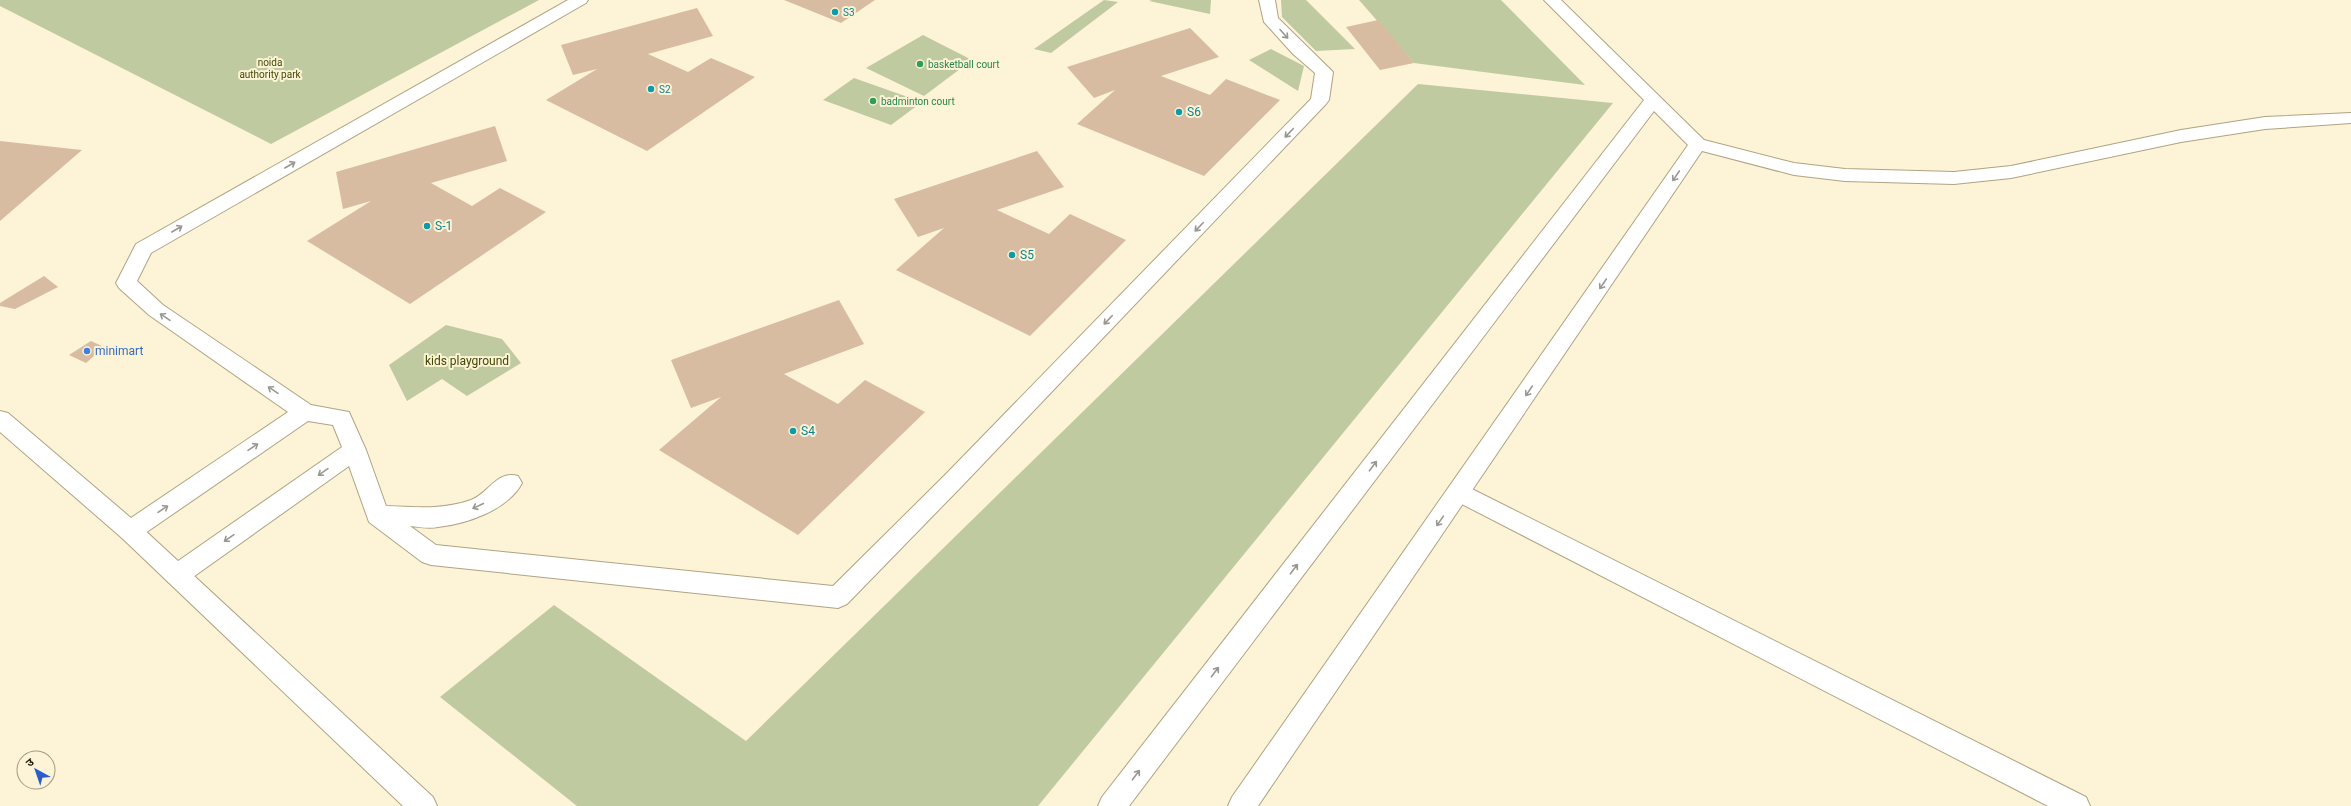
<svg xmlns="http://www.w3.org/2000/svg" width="2351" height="806" font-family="Roboto,'Noto Sans Devanagari',sans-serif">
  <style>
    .green { fill: #c0caa0 }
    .building { fill: #d8bca2 }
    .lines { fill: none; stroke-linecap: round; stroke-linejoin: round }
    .lane-casing { stroke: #afa382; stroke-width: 2 }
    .street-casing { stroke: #afa382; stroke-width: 2 }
    .secondary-casing { stroke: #afa382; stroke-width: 2 }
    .lane { fill: #fff; fill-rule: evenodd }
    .street { fill: #fff; fill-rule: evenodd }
    .secondary { fill: #fff; fill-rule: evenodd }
    .oneway { stroke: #989791 }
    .culture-dot { fill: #0f9aa8; stroke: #fdf3d7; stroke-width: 1.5 }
    .leisure-dot { fill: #2e9e5b; stroke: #fdf3d7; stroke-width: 1.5 }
    .shop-dot { fill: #3f7fe0; stroke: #fdf3d7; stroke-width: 1.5 }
    .labels { text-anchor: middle; stroke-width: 4; stroke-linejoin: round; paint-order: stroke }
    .far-culture-label { font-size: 10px; fill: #0d838f; stroke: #fdf3d7; text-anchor: start }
    .far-park-label { font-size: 10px; fill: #3d4800; stroke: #fdf3d7 }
    .far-leisure-label { font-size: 10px; fill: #27864d; stroke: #fdf3d7; text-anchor: start }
    .culture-label { font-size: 12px; fill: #0d838f; stroke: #fdf3d7; text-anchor: start }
    .shop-label { font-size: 12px; fill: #366cbe; stroke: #fdf3d7; text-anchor: start }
    .park-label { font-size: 12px; fill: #3d4800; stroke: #fdf3d7 }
  </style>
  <rect width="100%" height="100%" fill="#fdf3d7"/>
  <g class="green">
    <polygon points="0,0 539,0 271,144 0,6"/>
    <polygon points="1104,0 1118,2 1051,53 1034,49"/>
    <polygon points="1152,0 1211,0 1210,14 1149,1"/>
    <polygon points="1281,0 1306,0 1355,49 1316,51 1282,17"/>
    <polygon points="1359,0 1501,0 1585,85 1414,63"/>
    <polygon points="923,35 972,60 924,96 866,68"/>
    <polygon points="1271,49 1304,66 1298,91 1249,60"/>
    <polygon points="854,78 922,102 891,125 823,100"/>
    <polygon points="1418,84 1613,103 1038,806 577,806 440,697 554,605 746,741"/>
    <polygon points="446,325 502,339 521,363 467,396 442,379 407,401 389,365"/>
  </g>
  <g class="building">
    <polygon points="784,0 875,0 841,23"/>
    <polygon points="697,8 713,36 648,54 688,72 711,58 755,77 647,151 546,100 597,69 573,75 561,45"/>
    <polygon points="1378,20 1381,23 1414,63 1380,70 1346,27"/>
    <polygon points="1190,28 1219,57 1161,76 1210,95 1226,79 1280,100 1204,176 1077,124 1115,90 1094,98 1067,67"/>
    <polygon points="495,126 507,161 431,183 472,206 500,188 546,212 410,304 307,241 371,201 343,209 336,172"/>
    <polygon points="0,141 82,150 0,221"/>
    <polygon points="1037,151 1064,187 997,210 1049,234 1070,214 1126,240 1030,336 896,270 944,228 918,237 894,199"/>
    <polygon points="44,276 58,287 15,309 0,306 0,303"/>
    <polygon points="839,300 864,344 784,374 838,404 865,380 925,412 798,535 659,450 721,397 691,408 671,360"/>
    <polygon points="91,341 104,347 86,363 69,355"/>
  </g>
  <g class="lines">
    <defs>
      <g id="lane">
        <path d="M568 0H588L586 3 151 253 137 281 163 305 311 405 349 412 366 450 386 506C415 507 443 510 471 500 489 493 497 470 518 476L522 483C508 510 466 524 438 527 429 529 419 527 410 526L436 545 833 586 945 475 1311 99 1315 73 1293 54 1264 22 1259 0H1275L1278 18 1333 72 1329 100 1326 104 961 487 847 604 838 608 431 565 422 562 369 522 349 466 186 582 177 585 168 582 165 575 168 568 342 447 333 425 308 421 138 538 130 541 122 538 118 531 122 524 288 412 149 315 119 288 116 283 136 244Z"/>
        <polygon points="1460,483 2086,797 2090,806 2048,806 1452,499 1448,492 1452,485"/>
      </g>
      <polygon id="street" points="0,411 8,413 138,524 433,797 437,806 403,806 122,538 0,432"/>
      <polygon id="secondary" points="1544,0 1561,0 1704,140 1794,163 1845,169 1954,172 2011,166 2181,130 2265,117 2351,113 2351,123 2265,129 2181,142 2011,178 1954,184 1845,181 1794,175 1702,151 1258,806 1228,806 1232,797 1688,145 1654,111 1129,806 1098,806 1102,797 1644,100"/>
    </defs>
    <use href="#lane" class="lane-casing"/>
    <use href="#street" class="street-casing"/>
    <use href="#secondary" class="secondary-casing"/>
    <use href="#lane" class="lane"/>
    <use href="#street" class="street"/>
    <use href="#secondary" class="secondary"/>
  </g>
  <defs><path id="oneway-shaft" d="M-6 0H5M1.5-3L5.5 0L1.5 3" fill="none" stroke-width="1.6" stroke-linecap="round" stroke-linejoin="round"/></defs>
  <g class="oneway">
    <use href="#oneway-shaft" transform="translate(1284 34) rotate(48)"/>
    <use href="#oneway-shaft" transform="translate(1289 133) rotate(134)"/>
    <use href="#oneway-shaft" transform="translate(290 165) rotate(-30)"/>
    <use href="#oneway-shaft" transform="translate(1676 176) rotate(124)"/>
    <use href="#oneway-shaft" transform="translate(1199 227) rotate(134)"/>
    <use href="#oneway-shaft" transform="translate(177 229) rotate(-30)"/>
    <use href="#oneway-shaft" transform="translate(1603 284) rotate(124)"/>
    <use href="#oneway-shaft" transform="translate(165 317) rotate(-146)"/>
    <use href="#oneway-shaft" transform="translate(1108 320) rotate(134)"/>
    <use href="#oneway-shaft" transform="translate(273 390) rotate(-146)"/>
    <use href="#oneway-shaft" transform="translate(1529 391) rotate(124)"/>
    <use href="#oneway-shaft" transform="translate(253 447) rotate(-34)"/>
    <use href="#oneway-shaft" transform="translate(1373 466) rotate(-53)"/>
    <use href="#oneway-shaft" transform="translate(323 472) rotate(145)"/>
    <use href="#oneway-shaft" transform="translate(478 506) rotate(155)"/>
    <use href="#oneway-shaft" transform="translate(163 509) rotate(-34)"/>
    <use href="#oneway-shaft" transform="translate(1440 521) rotate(125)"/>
    <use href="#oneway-shaft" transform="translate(229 538) rotate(145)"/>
    <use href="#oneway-shaft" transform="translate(1294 569) rotate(-53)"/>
    <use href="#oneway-shaft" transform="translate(1215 672) rotate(-53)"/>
    <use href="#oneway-shaft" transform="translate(1136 775) rotate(-53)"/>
  </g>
  <g class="culture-dot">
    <circle cx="835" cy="12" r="4"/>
    <circle cx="651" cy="89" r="4"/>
    <circle cx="1179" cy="112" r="4"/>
    <circle cx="427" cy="226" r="4"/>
    <circle cx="1012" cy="255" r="4"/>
    <circle cx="793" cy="431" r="4"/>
  </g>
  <g class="leisure-dot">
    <circle cx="920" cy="64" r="4"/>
    <circle cx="873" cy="101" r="4"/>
  </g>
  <circle class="shop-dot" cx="87" cy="351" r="4"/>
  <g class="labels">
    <g class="far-culture-label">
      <text x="843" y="16">S3</text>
      <text x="659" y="93">S2</text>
    </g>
    <g class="far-park-label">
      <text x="270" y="66">noida<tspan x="270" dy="12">authority park</tspan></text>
    </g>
    <g class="far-leisure-label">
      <text x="928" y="68">basketball court</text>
      <text x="881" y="105">badminton court</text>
    </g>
    <g class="culture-label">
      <text x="1187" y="116">S6</text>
      <text x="435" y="230">S-1</text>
      <text x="1020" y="259">S5</text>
      <text x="801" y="435">S4</text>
    </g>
    <g class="shop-label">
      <text x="95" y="355">minimart</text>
    </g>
    <g class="park-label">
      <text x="467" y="365">kids playground</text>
    </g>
  </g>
  <g transform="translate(36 770) rotate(320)"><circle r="19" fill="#fdf3d7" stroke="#a39b85"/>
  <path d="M0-3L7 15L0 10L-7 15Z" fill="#285fcc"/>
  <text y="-6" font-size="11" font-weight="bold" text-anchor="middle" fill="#1b170a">उ</text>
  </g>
</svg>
